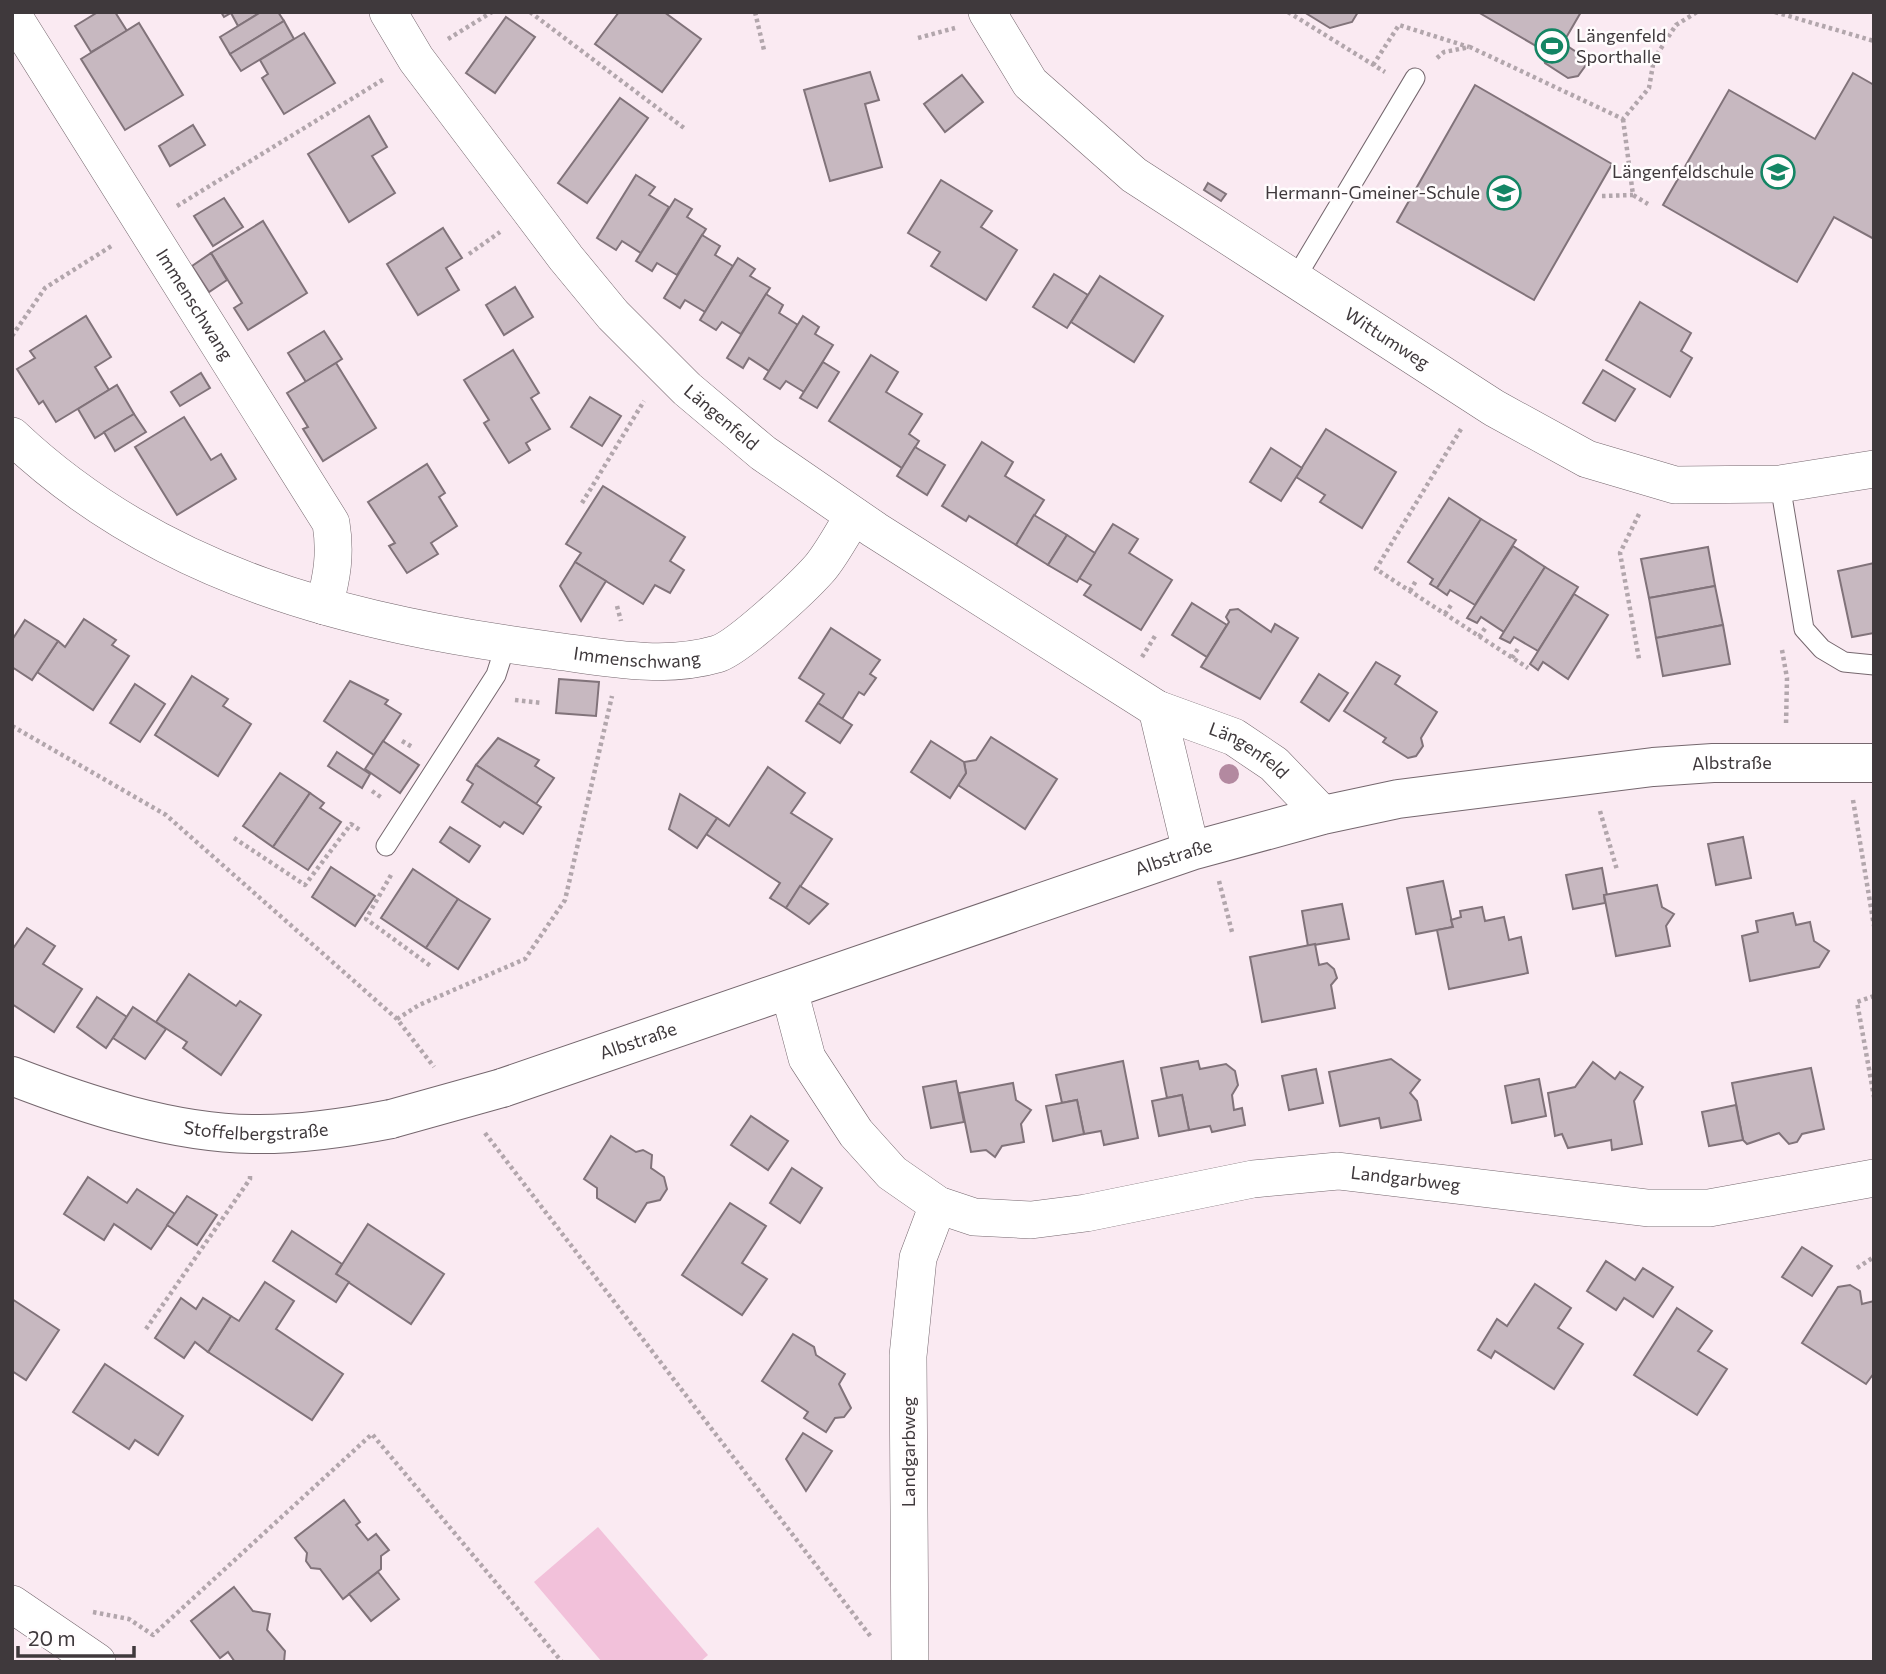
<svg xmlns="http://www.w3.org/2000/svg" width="1886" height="1674" font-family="Commissioner,sans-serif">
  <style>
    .green { fill: #f2c1da }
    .building { fill: #c7b8c0; stroke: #81737a; stroke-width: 2 }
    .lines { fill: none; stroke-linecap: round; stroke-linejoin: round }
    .lane-casing { stroke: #75676e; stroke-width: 21 }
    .street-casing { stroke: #75676e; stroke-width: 38 }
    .secondary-casing { stroke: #75676e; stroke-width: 40 }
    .path { stroke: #b2a6ac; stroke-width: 4.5; stroke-dasharray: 3.5 3.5; stroke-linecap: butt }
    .lane { stroke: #fff; stroke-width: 19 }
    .street { stroke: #fff; stroke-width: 37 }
    .secondary { stroke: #fff; stroke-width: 38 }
    .secondary-bridge-casing { stroke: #75676e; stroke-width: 40; stroke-linecap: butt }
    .secondary-bridge { stroke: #fff; stroke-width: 38 }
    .tree { fill: #b389a0 }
    .labels { text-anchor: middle; stroke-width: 5; stroke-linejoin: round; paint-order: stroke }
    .poi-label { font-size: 18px; fill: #3f393c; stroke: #fffcfd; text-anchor: end }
    .street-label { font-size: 18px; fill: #3f393c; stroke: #fffcfd }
  </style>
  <rect width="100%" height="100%" fill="#faeaf2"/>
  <polygon class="green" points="598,1527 708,1655 700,1662 602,1662 534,1582"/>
  <g class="building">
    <polygon points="98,12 115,12 127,31 91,52 75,26"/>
    <polygon points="221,12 261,12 238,26 231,13 224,17"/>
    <polygon points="261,12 278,12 284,21 230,54 220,37"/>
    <polygon points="619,12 664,12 701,39 662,92 595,44"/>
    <polygon points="1304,12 1358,12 1352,22 1330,28"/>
    <polygon points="1478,12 1581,12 1563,43 1582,56 1586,65 1578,76 1568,78 1545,63 1541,49"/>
    <polygon points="506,17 535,37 495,93 466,73"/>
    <polygon points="284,21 294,39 241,71 230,54"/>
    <polygon points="139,23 183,95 125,130 81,59"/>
    <polygon points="304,33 335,83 284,114 262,78 268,74 260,60"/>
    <polygon points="870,72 879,100 865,104 882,167 830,181 804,90"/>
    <polygon points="1853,73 1874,85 1874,239 1834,217 1797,282 1663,205 1729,90 1815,139"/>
    <polygon points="962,75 983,102 945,132 924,104"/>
    <polygon points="1475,85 1612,164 1534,300 1397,222"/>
    <polygon points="620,98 648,118 587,203 558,183"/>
    <polygon points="369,116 387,147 372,156 395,193 349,222 308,154"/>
    <polygon points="193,125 205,145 170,166 159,146"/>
    <polygon points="636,175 655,187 649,195 669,207 641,253 622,241 616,250 597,238"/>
    <polygon points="941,180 992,211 981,227 1017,250 986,300 931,266 940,252 908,233"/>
    <polygon points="1208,183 1226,194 1221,201 1204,190"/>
    <polygon points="224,198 243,227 213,246 194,216"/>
    <polygon points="675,199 692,209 687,217 706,229 677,275 657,263 652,271 636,261"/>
    <polygon points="263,221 307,293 248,330 234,308 242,303 211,253"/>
    <polygon points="443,228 462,258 446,268 459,290 418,315 387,264"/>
    <polygon points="702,235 720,246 715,255 733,266 705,312 685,300 680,308 664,298"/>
    <polygon points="211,253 227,280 209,292 192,266"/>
    <polygon points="738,258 755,269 750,276 770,288 741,334 722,322 716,330 700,320"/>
    <polygon points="1054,274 1088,295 1067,328 1033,307"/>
    <polygon points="1100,276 1163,316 1134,362 1071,322"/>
    <polygon points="515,287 533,317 504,335 486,305"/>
    <polygon points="766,294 783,305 779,313 798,325 769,371 749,358 743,368 727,358"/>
    <polygon points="1640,302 1691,333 1681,351 1692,358 1670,397 1606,360"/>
    <polygon points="86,316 111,357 95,367 109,390 56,422 43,401 39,404 17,369 35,358 30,351"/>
    <polygon points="803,316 819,327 815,334 833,345 804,392 786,381 780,389 764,379"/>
    <polygon points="324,331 342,359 306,382 288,353"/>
    <polygon points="513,350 539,393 531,398 550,429 526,443 530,450 509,463 484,423 489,420 464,380"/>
    <polygon points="871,355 898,372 886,392 922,414 909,434 919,441 902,468 829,421"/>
    <polygon points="823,362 839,372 817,408 800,398"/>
    <polygon points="336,363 376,428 323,461 303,429 308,427 287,393"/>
    <polygon points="1603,370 1635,389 1615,421 1583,403"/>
    <polygon points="201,373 210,388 180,406 171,392"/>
    <polygon points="117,385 134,414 95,438 78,409"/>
    <polygon points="590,397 621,416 602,446 571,427"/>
    <polygon points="134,414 146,432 115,451 104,432"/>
    <polygon points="184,417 211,460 221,454 236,479 177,515 135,447"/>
    <polygon points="1326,429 1396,472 1362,528 1320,502 1325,495 1296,477"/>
    <polygon points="982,442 1013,462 1005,476 1044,500 1016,545 969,516 966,521 942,506"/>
    <polygon points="915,447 945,465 927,495 897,476"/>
    <polygon points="1271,448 1302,468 1281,501 1250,482"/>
    <polygon points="427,464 445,493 439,497 457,526 431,543 438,554 407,573 389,546 395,543 368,502"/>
    <polygon points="603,486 685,537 670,561 684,570 670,593 655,585 643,604 575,562 581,553 566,544"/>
    <polygon points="1449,498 1481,519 1437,588 1430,584 1433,579 1408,562"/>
    <polygon points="1034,515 1067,535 1048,565 1016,545"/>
    <polygon points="1481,519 1516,540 1475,605 1450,590 1447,595 1437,588"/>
    <polygon points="1113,524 1138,539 1129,553 1172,580 1141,630 1084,595 1091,585 1079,578"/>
    <polygon points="1067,535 1095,553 1077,582 1048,565"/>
    <polygon points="1513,546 1545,567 1504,632 1481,617 1477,623 1467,618"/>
    <polygon points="1708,547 1715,586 1649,598 1641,559"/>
    <polygon points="575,562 606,581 581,621 560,586"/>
    <polygon points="1874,563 1874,633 1852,637 1838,571"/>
    <polygon points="1545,567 1578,587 1538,651 1514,637 1510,643 1500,638"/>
    <polygon points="1715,586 1723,625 1656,638 1649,598"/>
    <polygon points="1574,594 1608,615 1568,679 1543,662 1538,670 1530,664"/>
    <polygon points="1192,603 1227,625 1207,657 1172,635"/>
    <polygon points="1238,609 1271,632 1275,624 1298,638 1260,699 1201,667 1229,622 1226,617 1230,610"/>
    <polygon points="84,619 116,640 112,645 129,656 93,710 37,672 58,641 65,647"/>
    <polygon points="25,620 58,641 32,680 12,667 12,640"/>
    <polygon points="1723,625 1730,664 1663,676 1656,638"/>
    <polygon points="831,628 880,660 870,674 876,678 864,695 859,692 842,719 818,703 824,694 799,678"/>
    <polygon points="1376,662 1400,676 1395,684 1437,712 1421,738 1423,746 1416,756 1408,758 1383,742 1386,738 1344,711"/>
    <polygon points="1319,674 1348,693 1329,721 1301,702"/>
    <polygon points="192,676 228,699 223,706 251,724 218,776 155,735"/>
    <polygon points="559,679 599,682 596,716 556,713"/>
    <polygon points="350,681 388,700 385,704 401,714 374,755 324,721"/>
    <polygon points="135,684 165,704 140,742 110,723"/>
    <polygon points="818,703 852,725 840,743 806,721"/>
    <polygon points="991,737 1057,779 1025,829 958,785 966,773 964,762 976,760"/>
    <polygon points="498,738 539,760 535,766 554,778 536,804 476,765"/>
    <polygon points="383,741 419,765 400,793 365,769"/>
    <polygon points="931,741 964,762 966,773 950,798 911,772"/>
    <polygon points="337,752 370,774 362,788 328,766"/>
    <polygon points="476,765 541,807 523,834 504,822 500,827 462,802 473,784 467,780"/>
    <polygon points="768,767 805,793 791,813 832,839 786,908 770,898 780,883 706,834 717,818 729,826"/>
    <polygon points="280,773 310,793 273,847 243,826"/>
    <polygon points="310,793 324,803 320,808 341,822 308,870 273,847"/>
    <polygon points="680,794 717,818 697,848 669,829"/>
    <polygon points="450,827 480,846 469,862 440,842"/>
    <polygon points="1743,837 1751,878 1716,885 1708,844"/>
    <polygon points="331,867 375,896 355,926 312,897"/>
    <polygon points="1602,868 1607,895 1604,895 1605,903 1573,909 1566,875"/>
    <polygon points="413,869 458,899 426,948 381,918"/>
    <polygon points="1443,881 1453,927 1416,934 1407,888"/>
    <polygon points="1657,885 1662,907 1674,914 1666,926 1670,946 1616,956 1604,895"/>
    <polygon points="800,886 828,904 809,924 786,908"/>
    <polygon points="458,899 490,919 458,969 426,948"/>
    <polygon points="1342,904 1349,939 1308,946 1302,911"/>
    <polygon points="1482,907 1485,921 1504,917 1509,940 1521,937 1528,973 1449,989 1437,930 1453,927 1451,920 1461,917 1460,911"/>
    <polygon points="1793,913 1796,925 1810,922 1814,941 1829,951 1819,967 1750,981 1742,936 1758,932 1756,921"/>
    <polygon points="27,928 55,946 43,964 82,989 54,1032 12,1004 12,950"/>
    <polygon points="1315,944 1319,965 1327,963 1334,969 1337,978 1331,985 1335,1008 1262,1022 1250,957"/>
    <polygon points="189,974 236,1006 240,1001 261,1015 221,1075 183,1048 187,1042 156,1022"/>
    <polygon points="97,997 127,1017 106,1048 77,1027"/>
    <polygon points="133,1007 166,1029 145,1059 113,1038"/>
    <polygon points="1391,1059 1420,1080 1410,1093 1417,1101 1421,1120 1381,1128 1379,1118 1340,1126 1329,1072"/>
    <polygon points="1123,1061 1138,1138 1104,1145 1101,1131 1084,1134 1077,1100 1062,1103 1056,1075"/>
    <polygon points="1198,1061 1200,1069 1226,1064 1235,1071 1238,1085 1232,1095 1234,1110 1242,1108 1245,1125 1212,1132 1210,1126 1189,1130 1182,1095 1167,1098 1161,1068"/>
    <polygon points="1593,1062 1615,1079 1620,1072 1643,1087 1634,1101 1642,1144 1612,1150 1611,1140 1568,1148 1562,1134 1555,1136 1548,1093 1575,1087"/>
    <polygon points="1811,1068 1824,1129 1802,1134 1797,1142 1789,1144 1779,1133 1747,1144 1743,1140 1732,1083"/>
    <polygon points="1316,1069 1323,1103 1289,1110 1282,1076"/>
    <polygon points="1539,1079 1546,1116 1512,1123 1505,1086"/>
    <polygon points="956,1081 964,1122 931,1128 923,1087"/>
    <polygon points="1013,1083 1016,1100 1031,1110 1021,1124 1024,1142 1002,1146 995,1157 986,1150 971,1152 959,1093"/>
    <polygon points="1182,1095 1189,1130 1159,1136 1152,1101"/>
    <polygon points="1077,1100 1084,1134 1053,1141 1046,1106"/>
    <polygon points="1736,1105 1743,1140 1709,1146 1702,1112"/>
    <polygon points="751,1116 788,1141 768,1170 731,1145"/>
    <polygon points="611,1136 636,1152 643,1150 652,1155 651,1168 664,1177 667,1189 660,1200 647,1203 635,1222 597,1198 597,1188 584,1179"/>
    <polygon points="792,1168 822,1188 800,1223 770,1203"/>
    <polygon points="88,1177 127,1203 137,1189 175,1214 151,1249 114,1224 104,1240 64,1214"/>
    <polygon points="187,1196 217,1215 197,1245 167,1225"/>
    <polygon points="730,1203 766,1226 742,1263 767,1279 742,1315 682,1275"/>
    <polygon points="368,1224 444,1274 411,1324 336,1274"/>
    <polygon points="292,1231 342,1264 336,1274 349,1282 336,1302 273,1261"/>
    <polygon points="1802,1247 1832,1266 1812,1296 1782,1277"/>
    <polygon points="1606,1261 1635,1280 1643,1268 1673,1287 1653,1317 1624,1298 1616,1310 1587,1291"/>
    <polygon points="265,1282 294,1301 276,1329 343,1374 312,1420 208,1352 231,1316 239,1321"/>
    <polygon points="1535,1284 1571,1308 1558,1328 1583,1344 1554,1389 1495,1351 1491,1358 1478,1350 1497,1319 1507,1326"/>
    <polygon points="1850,1285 1860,1291 1862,1304 1874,1301 1874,1373 1866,1384 1802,1343 1838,1287"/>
    <polygon points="181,1298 196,1309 203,1298 231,1316 208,1352 195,1342 184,1358 155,1338"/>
    <polygon points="12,1299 59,1330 26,1380 12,1371"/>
    <polygon points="1677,1308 1712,1331 1698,1351 1727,1369 1697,1415 1634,1375"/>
    <polygon points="793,1334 814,1347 816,1355 845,1374 839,1384 851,1408 844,1417 835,1418 826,1432 804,1418 808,1412 762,1381"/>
    <polygon points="105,1364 183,1416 158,1455 135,1440 129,1449 73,1412"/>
    <polygon points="803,1433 832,1451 806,1491 786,1459"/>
    <polygon points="344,1500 360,1522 356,1525 368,1540 376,1534 389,1550 381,1556 381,1569 343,1599 320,1569 311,1568 306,1561 307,1553 295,1538"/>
    <polygon points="378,1572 399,1599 371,1621 349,1594"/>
    <polygon points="234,1587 253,1611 270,1614 267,1630 285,1651 284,1662 235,1662 228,1652 220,1658 191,1621"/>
  </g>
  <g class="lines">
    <defs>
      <g id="lane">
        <polyline points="1295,279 1415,78"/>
        <polyline points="1780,484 1804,629 1822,649 1844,662 1874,665"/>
        <polyline points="386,846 496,675 506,644"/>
      </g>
      <g id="street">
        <path id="s1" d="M388 12 416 59 566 258 613 315 687 389 763 453 875 530 1157 709 1234 737 1274 764 1323 815"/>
        <path id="s2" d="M987 12 1030 83 1134 175 1494 408 1587 459 1675 485 1780 484 1874 469"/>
        <path id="s3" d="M12 14 331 523C336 554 332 577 324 606"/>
        <path id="s4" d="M12 436C161 577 351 624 549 650 603 657 663 670 717 654 738 648 803 587 819 569 832 554 842 533 854 516"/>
        <polyline points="1157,709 1191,851"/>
        <path id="s5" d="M789 990 807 1058 856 1133 892 1173 938 1205 974 1217 1031 1220 1086 1213 1253 1179 1338 1171 1648 1208H1709L1874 1178"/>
        <polyline points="12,1604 97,1662"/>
        <polyline points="910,1662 908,1356 918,1258 938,1205"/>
      </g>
      <g id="secondary">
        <path id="s6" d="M12 1076C87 1105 172 1133 252 1134 299 1135 345 1128 391 1119"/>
        <path id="s7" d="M502 1088 1191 851 1323 815 1398 799 1653 767 1713 763H1874"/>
      </g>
    </defs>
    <use href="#lane" class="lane-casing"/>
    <use href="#street" class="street-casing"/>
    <use href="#secondary" class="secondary-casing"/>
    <g class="path">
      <polyline points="530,12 684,128"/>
      <polyline points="755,12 764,50"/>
      <polyline points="1288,12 1385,72"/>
      <polyline points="1775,12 1874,41"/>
      <polyline points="918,38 955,28"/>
      <polyline points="448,39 492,12"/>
      <polyline points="1437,58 1444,52 1470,47 1623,119 1649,88 1654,59 1676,25 1697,12"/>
      <polyline points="1373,65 1399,25 1469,47"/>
      <polyline points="1623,119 1633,195 1648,204"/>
      <polyline points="1602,196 1633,195"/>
      <polyline points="177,206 384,79"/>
      <polyline points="469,254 500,232"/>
      <polyline points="12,336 45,288 113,245"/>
      <polyline points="1461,429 1376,569 1528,668"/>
      <polyline points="582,503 644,401"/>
      <polyline points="1639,514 1620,553 1639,659"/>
      <polyline points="1410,591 1417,579"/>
      <polyline points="617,606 621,621"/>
      <polyline points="1445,614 1451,605"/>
      <polyline points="1479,637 1486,627"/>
      <polyline points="1782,650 1787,678 1786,725"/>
      <polyline points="1142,657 1155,636"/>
      <polyline points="1512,658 1519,647"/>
      <polyline points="515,700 542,703"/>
      <polyline points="12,726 166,815 397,1019 434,1067"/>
      <polyline points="402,741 414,748"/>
      <polyline points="372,791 382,798"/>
      <polyline points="1853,800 1874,926"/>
      <polyline points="1600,811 1617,870"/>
      <polyline points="234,838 305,885 351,824 361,831"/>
      <polyline points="391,875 366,919 432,967"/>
      <polyline points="1219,881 1232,932"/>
      <polyline points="1874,996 1857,1002 1874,1097"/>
      <polyline points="397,1019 419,1005 525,959 565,900 612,696"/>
      <polyline points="485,1133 871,1637"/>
      <polyline points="1857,1268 1874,1257"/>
      <polyline points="146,1329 250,1179 250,1173"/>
      <polyline points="93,1612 129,1619 153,1635 372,1434 562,1662"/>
    </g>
    <use href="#lane" class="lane"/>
    <use href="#street" class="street"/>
    <use href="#secondary" class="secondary"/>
    <defs>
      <polyline id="secondary-bridge" points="391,1119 502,1088"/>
    </defs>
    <use href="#secondary-bridge" class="secondary-bridge-casing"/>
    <use href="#secondary-bridge" class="secondary-bridge"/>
  </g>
  <circle class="tree" cx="1229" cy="774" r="10"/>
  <defs>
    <symbol id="stadium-ring" viewBox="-11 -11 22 22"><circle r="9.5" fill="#fffcfd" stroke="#148564" stroke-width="1.5"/><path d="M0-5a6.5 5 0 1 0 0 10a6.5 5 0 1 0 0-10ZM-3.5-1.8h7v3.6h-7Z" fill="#148564"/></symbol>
    <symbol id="school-ring" viewBox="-11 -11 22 22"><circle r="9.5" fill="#fffcfd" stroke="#148564" stroke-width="1.5"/><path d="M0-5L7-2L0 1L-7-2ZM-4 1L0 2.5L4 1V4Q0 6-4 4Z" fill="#148564"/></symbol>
  </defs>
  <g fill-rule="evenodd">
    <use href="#stadium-ring" x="1533" y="27" width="38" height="38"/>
    <use href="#school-ring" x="1759" y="153" width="38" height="38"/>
    <use href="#school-ring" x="1485" y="174" width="38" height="38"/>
  </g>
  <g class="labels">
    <g class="poi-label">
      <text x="1576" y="42" text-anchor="start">Längenfeld<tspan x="1576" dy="21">Sporthalle</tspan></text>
      <text x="1754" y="178">Längenfeldschule</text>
      <text x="1480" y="199">Hermann-Gmeiner-Schule</text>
    </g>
    <g class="street-label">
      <text dy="6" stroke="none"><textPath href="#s3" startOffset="343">Immenschwang</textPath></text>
      <text dy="6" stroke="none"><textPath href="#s2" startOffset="523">Wittumweg</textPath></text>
      <text dy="6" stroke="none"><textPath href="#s1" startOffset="527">Längenfeld</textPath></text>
      <text dy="6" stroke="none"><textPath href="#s4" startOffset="677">Immenschwang</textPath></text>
      <text dy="6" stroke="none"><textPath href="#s1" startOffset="1153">Längenfeld</textPath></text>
      <text dy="6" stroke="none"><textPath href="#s7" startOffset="1278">Albstraße</textPath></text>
      <text dy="6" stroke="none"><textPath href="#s7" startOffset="710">Albstraße</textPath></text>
      <text dy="6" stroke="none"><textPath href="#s7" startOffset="144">Albstraße</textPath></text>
      <text dy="6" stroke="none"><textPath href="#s6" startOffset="252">Stoffelbergstraße</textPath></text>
      <text dy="6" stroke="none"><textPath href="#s5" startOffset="744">Landgarbweg</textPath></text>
      <text transform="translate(909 1452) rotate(-90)" y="6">Landgarbweg</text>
    </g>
  </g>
  <rect width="1886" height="1674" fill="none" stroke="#3f393c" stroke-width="28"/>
  <path d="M18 1646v10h116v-10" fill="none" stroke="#3f393c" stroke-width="3.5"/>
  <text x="28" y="1646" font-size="21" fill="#3f393c" stroke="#fffcfd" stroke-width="5" paint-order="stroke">20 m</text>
</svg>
